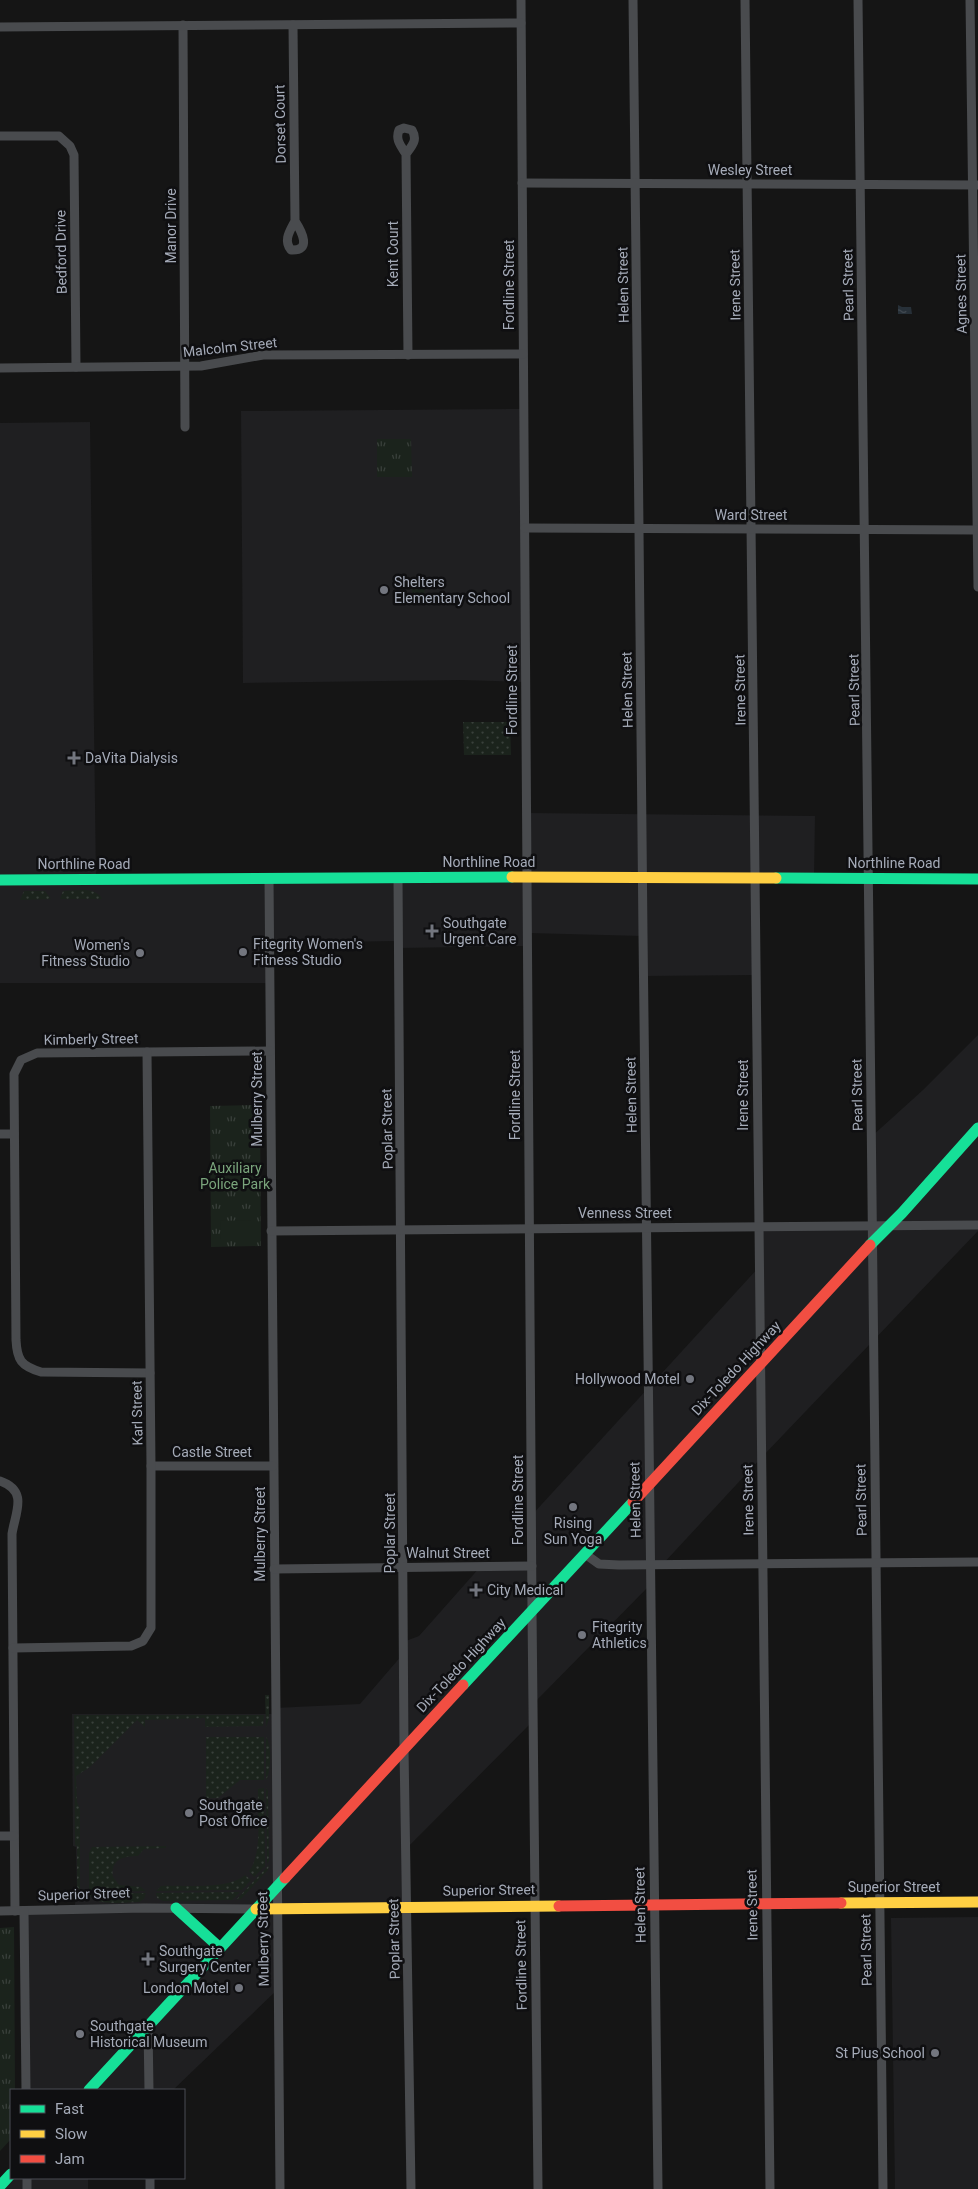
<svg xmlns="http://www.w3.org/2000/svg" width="978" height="2189" font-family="Roboto,sans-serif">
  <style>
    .built { fill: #1f1f21; fill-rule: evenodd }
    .grass { fill: url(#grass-dots) }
    .park { fill: url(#park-tufts) }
    .pitch { fill: #1b231c }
    .water { fill: url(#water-ripples) }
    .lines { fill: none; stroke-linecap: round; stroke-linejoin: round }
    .street { stroke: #494b4e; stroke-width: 9 }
    .fast { stroke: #16e098; stroke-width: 11 }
    .slow { stroke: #ffcf43; stroke-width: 11 }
    .jam { stroke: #f24e42; stroke-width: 11 }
    .poi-dot { fill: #73767f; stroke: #0f0f11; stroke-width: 2 }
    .labels { text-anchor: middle; stroke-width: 5; stroke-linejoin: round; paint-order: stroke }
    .street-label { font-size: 14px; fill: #a5abb8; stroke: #0f0f11 }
    .poi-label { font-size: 14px; fill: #a5abb8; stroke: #0f0f11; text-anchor: start }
    .park-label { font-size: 14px; fill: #7aa57c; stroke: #0f0f11 }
  </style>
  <defs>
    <pattern id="grass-dots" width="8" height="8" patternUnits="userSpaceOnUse" patternTransform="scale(1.25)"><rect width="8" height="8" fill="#1b231c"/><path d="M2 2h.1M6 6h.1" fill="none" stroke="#39403b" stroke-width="1.8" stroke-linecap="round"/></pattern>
    <pattern id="park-tufts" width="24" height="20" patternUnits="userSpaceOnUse" patternTransform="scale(1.25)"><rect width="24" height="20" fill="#1b231c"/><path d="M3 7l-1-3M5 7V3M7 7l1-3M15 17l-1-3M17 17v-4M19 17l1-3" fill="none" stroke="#39403b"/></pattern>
    <pattern id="water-ripples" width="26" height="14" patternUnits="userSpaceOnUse" patternTransform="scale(1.25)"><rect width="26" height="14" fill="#273038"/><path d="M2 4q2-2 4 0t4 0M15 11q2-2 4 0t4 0" fill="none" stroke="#434b53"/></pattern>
  </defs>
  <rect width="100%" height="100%" fill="#151515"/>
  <g class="built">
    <polygon points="524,409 526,682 461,680 243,683 241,411"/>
    <polygon points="90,422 96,879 527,877 527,813 815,816 814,878 755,878 756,975 643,976 642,936 528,933 528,946 399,948 398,941 270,943 270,983 0,983 0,423"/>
    <path d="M978 1035V1231L761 1458 662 1565H650L649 1586 533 1704V1721L405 1850 407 1906 276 1909 277 1990 173 2090H26L24 1911 74 1910 77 1892 76 1847 73 1846 72 1714H274V1708L360 1704 403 1654V1642L419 1636 481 1566 532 1565 531 1516 759 1267 758 1226H873L871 1137 923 1090ZM177 1908 256 1909 220 1948Z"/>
    <polygon points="978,1917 978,2189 895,2189 891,1918"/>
    <polygon points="11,2178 88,2178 88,2189 0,2189"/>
  </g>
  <g class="grass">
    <polygon points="463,722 510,722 511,755 464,755"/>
    <polygon points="24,891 45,891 51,899 20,900"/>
    <path d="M63 891C75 891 96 886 102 899H60Z"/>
    <polygon points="265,1695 269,1695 269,1719 266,1727"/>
    <polygon points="74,1715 264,1715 263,1726 205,1727 205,1718 145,1720 145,1727 137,1720 90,1767 76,1776 77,1802 80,1809 80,1892 77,1892 77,1846 75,1845"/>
    <polygon points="206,1737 264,1737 264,1780 240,1780 218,1798 206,1798"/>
    <path d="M266 1737C272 1744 271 1772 266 1780Z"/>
    <path d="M264 1788 265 1866 254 1877 249 1871C263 1854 257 1813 258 1792V1789Z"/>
    <polygon points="266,1788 268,1791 269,1861 267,1864"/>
    <path d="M166 1846V1848L144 1849 138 1856C124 1856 110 1859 113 1877L119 1885 141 1887 146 1891 89 1892V1853L92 1847Z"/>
    <polygon points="269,1865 268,1870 241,1899 236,1900"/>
    <path d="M245 1875 251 1880 242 1890 156 1891 161 1886C183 1885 229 1890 245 1875Z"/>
    <polygon points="240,1892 232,1900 163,1901 157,1898 156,1893"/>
    <path d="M146 1893 144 1899 139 1902C127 1902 94 1907 89 1894Z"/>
  </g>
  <g class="park">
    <polygon points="377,439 411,439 412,477 377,477"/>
    <polygon points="412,581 425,581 424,597 412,597"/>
    <polygon points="260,1105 261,1246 211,1247 210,1106"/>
    <polygon points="14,1927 15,2090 11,2090 11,2139 0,2151 0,1928"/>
  </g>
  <polygon class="pitch" points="251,1220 251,1239 221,1239 220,1221"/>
  <polygon class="water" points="898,305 902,307 911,307 912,314 898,314"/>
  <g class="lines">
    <g class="street">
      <polyline points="521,0 532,1611 538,2189"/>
      <path d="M633 0C638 312 639 623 643 935 647 1353 652 1771 658 2189"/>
      <polyline points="745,0 770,2189"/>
      <path d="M858 0C869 730 873 1459 883 2189"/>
      <polyline points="970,0 978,587"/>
      <polyline points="183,25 185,427"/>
      <path d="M293 25 295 221C290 231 283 240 291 250 312 251 302 232 295 221"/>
      <polyline points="0,27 521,23"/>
      <polyline points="0,136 59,136 70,146 74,155 76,367"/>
      <path d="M406 154C412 146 418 140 412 130L404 128 399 130C395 140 401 146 406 154L408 355"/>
      <polyline points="522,183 978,185"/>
      <polyline points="0,368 201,366 263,355 523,354"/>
      <polyline points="525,528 978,530"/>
      <polyline points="269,878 280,2189"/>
      <polyline points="398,878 404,1749 411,2189"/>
      <polyline points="0,1134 14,1134"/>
      <polyline points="271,1231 978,1225"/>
      <path d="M150 1373 41 1372C21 1366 17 1360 16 1340L14 1074 21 1060 37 1053 270 1051"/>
      <polyline points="151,1466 273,1466"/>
      <path d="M0 1481C29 1491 15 1513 12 1534L15 1911"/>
      <polyline points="585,1554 599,1564 619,1565 978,1562"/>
      <polyline points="274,1569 532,1566"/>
      <polyline points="13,1648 131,1646 143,1641 151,1628 151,1466 147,1052"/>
      <polyline points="0,1836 14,1836"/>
      <polyline points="0,1911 144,1908 256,1909"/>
      <polyline points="24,1911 26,2090"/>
      <polyline points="148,2026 149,2090"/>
      <polyline points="27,2178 27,2189"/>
      <polyline points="150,2178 150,2189"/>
    </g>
    <g class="fast">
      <polyline points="776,878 978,879"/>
      <polyline points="0,880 512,877"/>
      <polyline points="870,1245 902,1213 978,1128"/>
      <polyline points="463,1685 633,1502"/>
      <polyline points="176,1908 220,1948"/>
      <polyline points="89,2090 285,1878"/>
      <polyline points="0,2186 11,2174"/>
    </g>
    <g class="slow">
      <polyline points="512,877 776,878"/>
      <polyline points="841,1903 978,1902"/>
      <polyline points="256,1909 559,1906"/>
    </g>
    <g class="jam">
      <polyline points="633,1502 870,1245"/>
      <polyline points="285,1878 463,1685"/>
      <polyline points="559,1906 841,1903"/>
    </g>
  </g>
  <g class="poi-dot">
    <circle cx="384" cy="590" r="5"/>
    <path d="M71.5 750.5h5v5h5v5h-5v5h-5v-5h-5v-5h5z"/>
    <path d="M429.5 923.5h5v5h5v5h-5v5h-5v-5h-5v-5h5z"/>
    <circle cx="243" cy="952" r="5"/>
    <circle cx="140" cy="953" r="5"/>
    <circle cx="690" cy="1379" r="5"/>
    <circle cx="573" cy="1507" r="5"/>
    <path d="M473.5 1582.5h5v5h5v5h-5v5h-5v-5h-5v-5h5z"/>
    <circle cx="582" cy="1635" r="5"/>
    <circle cx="189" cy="1813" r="5"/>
    <path d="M145.5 1951.5h5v5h5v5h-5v5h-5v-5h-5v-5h5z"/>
    <circle cx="239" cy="1988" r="5"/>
    <circle cx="80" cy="2034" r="5"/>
    <circle cx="935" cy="2053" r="5"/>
  </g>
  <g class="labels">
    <g class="street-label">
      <text transform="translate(280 124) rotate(-91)" y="5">Dorset Court</text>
      <text x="750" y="175">Wesley Street</text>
      <text transform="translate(171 226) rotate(-90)" y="5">Manor Drive</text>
      <text transform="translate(61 252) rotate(-91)" y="5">Bedford Drive</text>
      <text transform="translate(393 254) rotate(-90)" y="5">Kent Court</text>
      <text transform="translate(509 285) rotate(-90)" y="5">Fordline Street</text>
      <text transform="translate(623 285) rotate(-91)" y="5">Helen Street</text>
      <text transform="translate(735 285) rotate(-91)" y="5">Irene Street</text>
      <text transform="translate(848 285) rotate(-91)" y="5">Pearl Street</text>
      <text transform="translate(961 294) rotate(-91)" y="5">Agnes Street</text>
      <text transform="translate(230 347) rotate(-6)" y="5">Malcolm Street</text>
      <text x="751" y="520">Ward Street</text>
      <text transform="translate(512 690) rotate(-90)" y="5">Fordline Street</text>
      <text transform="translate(627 690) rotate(-91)" y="5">Helen Street</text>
      <text transform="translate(740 690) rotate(-91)" y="5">Irene Street</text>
      <text transform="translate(854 690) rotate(-91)" y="5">Pearl Street</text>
      <text x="489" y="867">Northline Road</text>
      <text x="894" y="868">Northline Road</text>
      <text x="84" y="869">Northline Road</text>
      <text transform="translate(91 1039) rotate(-1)" y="5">Kimberly Street</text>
      <text transform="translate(515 1095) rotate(-90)" y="5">Fordline Street</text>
      <text transform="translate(631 1095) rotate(-91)" y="5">Helen Street</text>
      <text transform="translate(743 1095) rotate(-90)" y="5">Irene Street</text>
      <text transform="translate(857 1095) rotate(-91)" y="5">Pearl Street</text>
      <text transform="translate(257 1099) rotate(-90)" y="5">Mulberry Street</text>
      <text transform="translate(387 1129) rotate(-91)" y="5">Poplar Street</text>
      <text x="625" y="1218">Venness Street</text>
      <text transform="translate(736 1368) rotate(-47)" y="5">Dix-Toledo Highway</text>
      <text transform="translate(137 1413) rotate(-91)" y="5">Karl Street</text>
      <text x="212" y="1457">Castle Street</text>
      <text transform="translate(518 1500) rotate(-90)" y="5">Fordline Street</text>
      <text transform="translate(635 1500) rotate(-91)" y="5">Helen Street</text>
      <text transform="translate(748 1500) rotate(-91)" y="5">Irene Street</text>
      <text transform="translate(861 1500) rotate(-91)" y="5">Pearl Street</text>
      <text transform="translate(390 1533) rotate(-90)" y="5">Poplar Street</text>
      <text transform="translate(260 1534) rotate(-90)" y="5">Mulberry Street</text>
      <text x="448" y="1558">Walnut Street</text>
      <text transform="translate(461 1665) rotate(-47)" y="5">Dix-Toledo Highway</text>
      <text x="894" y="1892">Superior Street</text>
      <text transform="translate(489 1890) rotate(-1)" y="5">Superior Street</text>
      <text transform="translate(84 1894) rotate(-2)" y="5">Superior Street</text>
      <text transform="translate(640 1905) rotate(-91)" y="5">Helen Street</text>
      <text transform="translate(752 1905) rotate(-91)" y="5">Irene Street</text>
      <text transform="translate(263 1939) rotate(-91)" y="5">Mulberry Street</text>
      <text transform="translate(394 1939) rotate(-91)" y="5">Poplar Street</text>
      <text transform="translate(866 1950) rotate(-91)" y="5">Pearl Street</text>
      <text transform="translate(521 1965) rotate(-91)" y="5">Fordline Street</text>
    </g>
    <g class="poi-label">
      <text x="394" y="587">Shelters<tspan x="394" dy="16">Elementary School</tspan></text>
      <text x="85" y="763">DaVita Dialysis</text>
      <text x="443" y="928">Southgate<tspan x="443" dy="16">Urgent Care</tspan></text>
      <text x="253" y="949">Fitegrity Women's<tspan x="253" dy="16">Fitness Studio</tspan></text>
      <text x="130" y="950" text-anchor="end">Women's<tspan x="130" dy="16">Fitness Studio</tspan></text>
      <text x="680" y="1384" text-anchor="end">Hollywood Motel</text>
      <text x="573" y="1528" text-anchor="middle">Rising<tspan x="573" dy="16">Sun Yoga</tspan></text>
      <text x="487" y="1595">City Medical</text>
      <text x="592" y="1632">Fitegrity<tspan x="592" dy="16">Athletics</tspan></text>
      <text x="199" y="1810">Southgate<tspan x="199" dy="16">Post Office</tspan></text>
      <text x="159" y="1956">Southgate<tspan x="159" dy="16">Surgery Center</tspan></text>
      <text x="229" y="1993" text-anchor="end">London Motel</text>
      <text x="90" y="2031">Southgate<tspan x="90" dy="16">Historical Museum</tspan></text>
      <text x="925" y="2058" text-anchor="end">St Pius School</text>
    </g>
    <g class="park-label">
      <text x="235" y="1173">Auxiliary<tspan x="235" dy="16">Police Park</tspan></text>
    </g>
  </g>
  <rect x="10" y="2089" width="175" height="90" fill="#0f0f11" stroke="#4b4d54"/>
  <rect x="20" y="2105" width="25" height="8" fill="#16e098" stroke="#4b4d54"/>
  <text x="55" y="2114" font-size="15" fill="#a5abb8">Fast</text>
  <rect x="20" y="2130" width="25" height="8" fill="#ffcf43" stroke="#4b4d54"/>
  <text x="55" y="2139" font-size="15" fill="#a5abb8">Slow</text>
  <rect x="20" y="2155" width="25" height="8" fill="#f24e42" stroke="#4b4d54"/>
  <text x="55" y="2164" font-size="15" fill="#a5abb8">Jam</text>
</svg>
